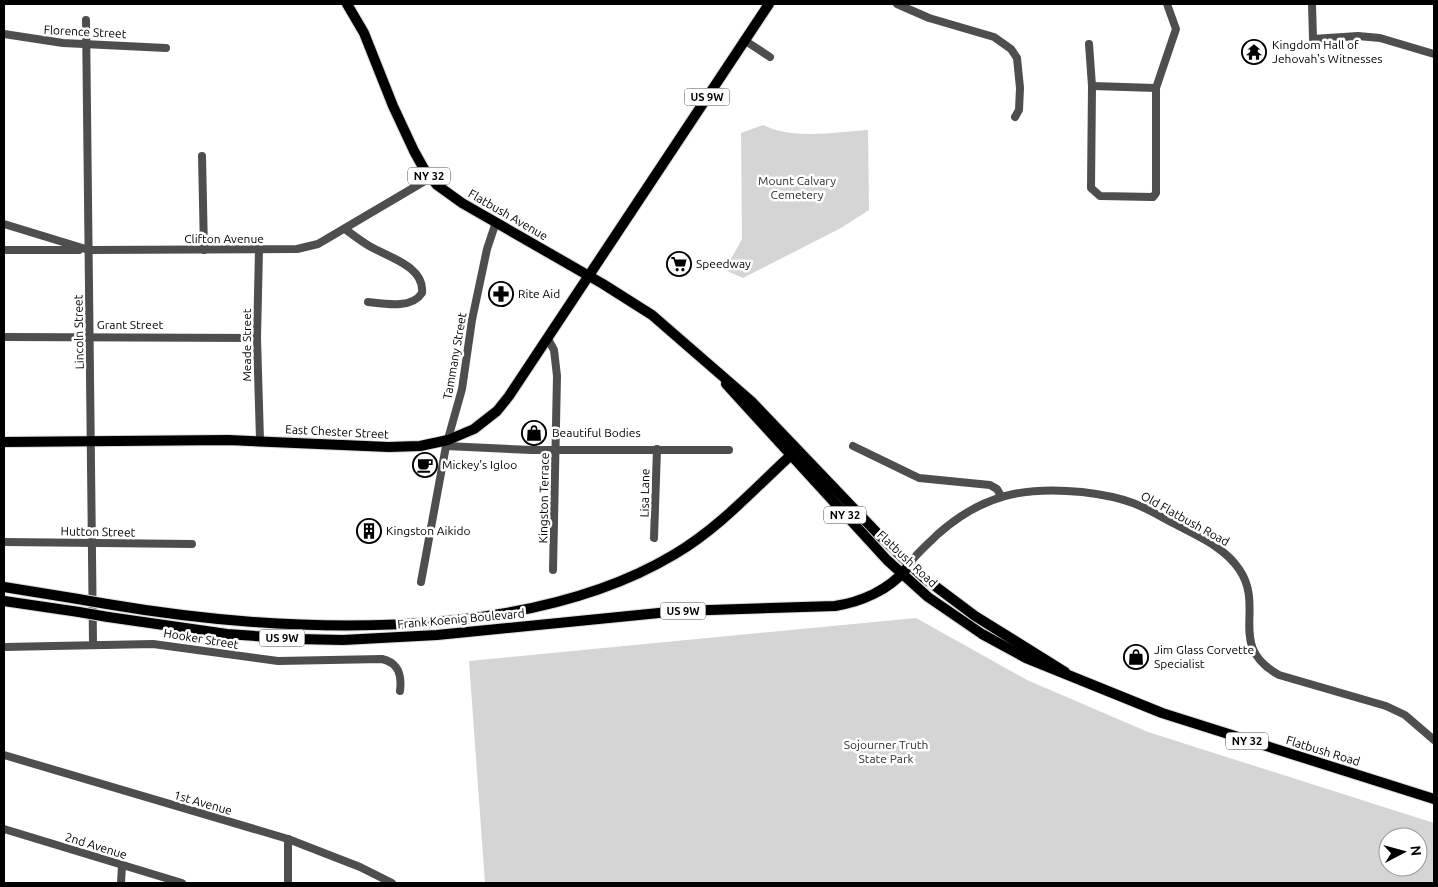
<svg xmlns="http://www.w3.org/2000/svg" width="1438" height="887" font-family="Ubuntu,sans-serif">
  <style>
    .green { fill: #d5d5d5; fill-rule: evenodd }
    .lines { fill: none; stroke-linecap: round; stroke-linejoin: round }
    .major-casing { stroke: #dbdbdb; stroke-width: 12 }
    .minor { stroke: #4e4e4e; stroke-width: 8 }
    .major { stroke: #000; stroke-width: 10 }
    .major-bridge-casing { stroke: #dbdbdb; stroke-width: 12; stroke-linecap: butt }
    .major-bridge { stroke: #000; stroke-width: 10 }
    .labels { text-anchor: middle; stroke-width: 5; stroke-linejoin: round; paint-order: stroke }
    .shield { fill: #fff; stroke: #4c4c4c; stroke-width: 1 }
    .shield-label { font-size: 11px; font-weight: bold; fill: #000 }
    .street-label { font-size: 12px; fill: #000; stroke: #fff }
    .poi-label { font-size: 12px; fill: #000; stroke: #fff; text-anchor: start }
    .park-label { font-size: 12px; fill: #2c2c2c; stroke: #fff }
  </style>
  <rect width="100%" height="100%" fill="#fff"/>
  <g class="green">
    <path d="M763 125C792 140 836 132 868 130L869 210 841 228 743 278 725 270 742 239 741 133Z"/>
    <path d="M916 618 1027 680 1148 732 1434 823V883H485L469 661ZM1388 837H1418V867H1388Z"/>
  </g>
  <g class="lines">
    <defs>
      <g id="major">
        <polyline points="347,4 364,33 393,106 414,151 424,169 437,185 462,203 603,284 652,315 751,401 881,537 923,577 975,616 1065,672"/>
        <polyline points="726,384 887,560 928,597 982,634 1026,658 1162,713 1434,799"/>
        <polyline points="4,442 228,440 389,447 420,446 448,440 474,429 497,411 509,396 769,4"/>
        <polyline points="4,587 78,599"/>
        <polyline points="4,601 79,612"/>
        <path d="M107 604C278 633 522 646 675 554 719 528 753 490 790 456L796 454"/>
        <path d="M108 617 227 634 297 639 343 640 437 635 679 611 835 606C861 602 889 590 906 569"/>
      </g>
    </defs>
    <use href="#major" class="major-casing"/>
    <g class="minor">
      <polyline points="897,4 929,18 994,37 1011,49 1017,58 1020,88 1019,110 1015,117"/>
      <polyline points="1312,4 1313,39 1358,36 1380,38 1434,54"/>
      <polyline points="86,20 93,643"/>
      <polyline points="4,34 63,43 166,48"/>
      <polyline points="744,40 770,57"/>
      <polyline points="1089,44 1092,86 1091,188 1100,196 1153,197 1156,193 1156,88 1176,29 1167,4"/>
      <polyline points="1092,86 1156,88"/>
      <polyline points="202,156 204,250"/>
      <polyline points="4,224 89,250 297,249 318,244 430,178"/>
      <path d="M345 229C353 235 362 242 371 247 389 257 425 267 422 293 412 309 385 304 368 302"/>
      <polyline points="4,250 79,250"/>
      <polyline points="259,250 257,338 260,440"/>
      <polyline points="4,337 257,338"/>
      <polyline points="548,339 554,350 557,376 553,570"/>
      <polyline points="446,446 532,450 729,450"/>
      <polyline points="853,446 919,478 990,485 997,489 1001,496"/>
      <polyline points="654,538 657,449"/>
      <polyline points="4,542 192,544"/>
      <path d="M909 564C917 553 928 544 938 534 982 495 1024 486 1082 492 1099 494 1117 497 1133 503 1149 509 1163 518 1177 525 1199 537 1224 547 1239 569 1266 608 1226 646 1279 675L1386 706 1405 715 1434 740"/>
      <polyline points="421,582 446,446 462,389 472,320 487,249 496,222"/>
      <path d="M4 647 153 644 278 661 382 659C399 663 402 675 400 691"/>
      <polyline points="4,755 288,839 360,867 392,883"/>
      <polyline points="4,829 182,883"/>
      <polyline points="288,839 288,883"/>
      <polyline points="121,883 122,866"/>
    </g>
    <use href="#major" class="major"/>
    <defs>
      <g id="major-bridge">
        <polyline points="78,599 107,604"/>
        <polyline points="79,612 108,617"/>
      </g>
    </defs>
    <use href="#major-bridge" class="major-bridge-casing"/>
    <use href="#major-bridge" class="major-bridge"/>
  </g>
  <defs>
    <symbol id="temple-ring" viewBox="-11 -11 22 22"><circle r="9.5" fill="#fff" stroke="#000" stroke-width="1.5"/><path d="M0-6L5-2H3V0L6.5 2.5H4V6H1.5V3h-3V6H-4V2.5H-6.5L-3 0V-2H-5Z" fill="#000"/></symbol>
    <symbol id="supermarket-ring" viewBox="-11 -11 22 22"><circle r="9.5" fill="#fff" stroke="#000" stroke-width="1.5"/><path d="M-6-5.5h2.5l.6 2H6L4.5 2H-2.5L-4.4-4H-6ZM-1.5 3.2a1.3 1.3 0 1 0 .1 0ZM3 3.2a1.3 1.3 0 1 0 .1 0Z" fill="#000"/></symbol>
    <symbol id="pharmacy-ring" viewBox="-11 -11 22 22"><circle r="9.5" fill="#fff" stroke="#000" stroke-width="1.5"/><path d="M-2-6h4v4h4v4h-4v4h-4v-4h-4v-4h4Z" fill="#000"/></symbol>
    <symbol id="shop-ring" viewBox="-11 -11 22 22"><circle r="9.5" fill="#fff" stroke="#000" stroke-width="1.5"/><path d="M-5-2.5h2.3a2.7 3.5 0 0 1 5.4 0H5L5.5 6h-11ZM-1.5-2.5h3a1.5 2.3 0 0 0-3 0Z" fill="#000"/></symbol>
    <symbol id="cafe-ring" viewBox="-11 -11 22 22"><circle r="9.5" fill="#fff" stroke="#000" stroke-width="1.5"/><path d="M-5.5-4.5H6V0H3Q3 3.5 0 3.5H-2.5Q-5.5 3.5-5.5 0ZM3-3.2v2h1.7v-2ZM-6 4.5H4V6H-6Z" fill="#000"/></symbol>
    <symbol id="building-ring" viewBox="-11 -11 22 22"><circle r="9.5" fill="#fff" stroke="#000" stroke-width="1.5"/><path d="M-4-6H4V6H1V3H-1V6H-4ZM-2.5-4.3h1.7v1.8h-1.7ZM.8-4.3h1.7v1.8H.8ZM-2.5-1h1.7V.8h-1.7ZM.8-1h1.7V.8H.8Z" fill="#000"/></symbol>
  </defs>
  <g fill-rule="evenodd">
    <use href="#temple-ring" x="1240" y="38" width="28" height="28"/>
    <use href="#supermarket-ring" x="665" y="250" width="28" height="28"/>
    <use href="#pharmacy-ring" x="487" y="280" width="28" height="28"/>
    <use href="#shop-ring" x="520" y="419" width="28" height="28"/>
    <use href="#cafe-ring" x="411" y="451" width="28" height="28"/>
    <use href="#building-ring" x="355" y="517" width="28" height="28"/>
    <use href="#shop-ring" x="1122" y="643" width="28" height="28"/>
  </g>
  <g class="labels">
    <g class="shield">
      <rect x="684.5" y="88.5" width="45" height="17" rx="4"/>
      <rect x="408" y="167.5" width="42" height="17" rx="4"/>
      <rect x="824" y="506.5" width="42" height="17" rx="4"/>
      <rect x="660.5" y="602.5" width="45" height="17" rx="4"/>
      <rect x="259.5" y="629.5" width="45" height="17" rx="4"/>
      <rect x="1226" y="732.5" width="42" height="17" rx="4"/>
    </g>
    <g class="shield-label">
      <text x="707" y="101">US 9W</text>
      <text x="429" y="180">NY 32</text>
      <text x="845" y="519">NY 32</text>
      <text x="683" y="615">US 9W</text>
      <text x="282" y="642">US 9W</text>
      <text x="1247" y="745">NY 32</text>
    </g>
    <g class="street-label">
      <text transform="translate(85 32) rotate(3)" y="4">Florence Street</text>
      <text transform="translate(508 215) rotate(30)" y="4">Flatbush Avenue</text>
      <text x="224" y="243">Clifton Avenue</text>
      <text x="130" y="329">Grant Street</text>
      <text transform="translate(79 332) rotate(-91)" y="4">Lincoln Street</text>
      <text transform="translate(247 345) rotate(-90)" y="4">Meade Street</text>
      <text transform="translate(455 356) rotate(-80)" y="4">Tammany Street</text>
      <text transform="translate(337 432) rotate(3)" y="4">East Chester Street</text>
      <text transform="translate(645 493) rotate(-89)" y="4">Lisa Lane</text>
      <text transform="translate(544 498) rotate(-89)" y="4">Kingston Terrace</text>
      <text transform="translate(1185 519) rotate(29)" y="4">Old Flatbush Road</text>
      <text transform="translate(98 532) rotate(1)" y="4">Hutton Street</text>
      <text transform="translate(907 559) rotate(43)" y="4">Flatbush Road</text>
      <text transform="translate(461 619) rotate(-5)" y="4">Frank Koenig Boulevard</text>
      <text transform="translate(201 639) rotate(9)" y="4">Hooker Street</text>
      <text transform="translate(1323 751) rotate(17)" y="4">Flatbush Road</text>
      <text transform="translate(203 803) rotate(16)" y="4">1st Avenue</text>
      <text transform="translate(96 846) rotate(17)" y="4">2nd Avenue</text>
    </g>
    <g class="poi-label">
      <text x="1272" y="49">Kingdom Hall of<tspan x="1272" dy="14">Jehovah's Witnesses</tspan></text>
      <text x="696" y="268">Speedway</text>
      <text x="518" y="298">Rite Aid</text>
      <text x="552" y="437">Beautiful Bodies</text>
      <text x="442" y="469">Mickey's Igloo</text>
      <text x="386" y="535">Kingston Aikido</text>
      <text x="1154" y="654">Jim Glass Corvette<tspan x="1154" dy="14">Specialist</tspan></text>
    </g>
    <g class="park-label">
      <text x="797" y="185">Mount Calvary<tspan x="797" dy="14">Cemetery</tspan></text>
      <text x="886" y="749">Sojourner Truth<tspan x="886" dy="14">State Park</tspan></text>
    </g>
  </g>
  <rect width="1438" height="887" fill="none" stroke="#000000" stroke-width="10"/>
  <g transform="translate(1403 852) rotate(84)"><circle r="24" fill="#ffffff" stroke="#999999"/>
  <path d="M0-4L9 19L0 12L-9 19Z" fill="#000000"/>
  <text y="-8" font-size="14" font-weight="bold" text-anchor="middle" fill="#000000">N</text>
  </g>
</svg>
